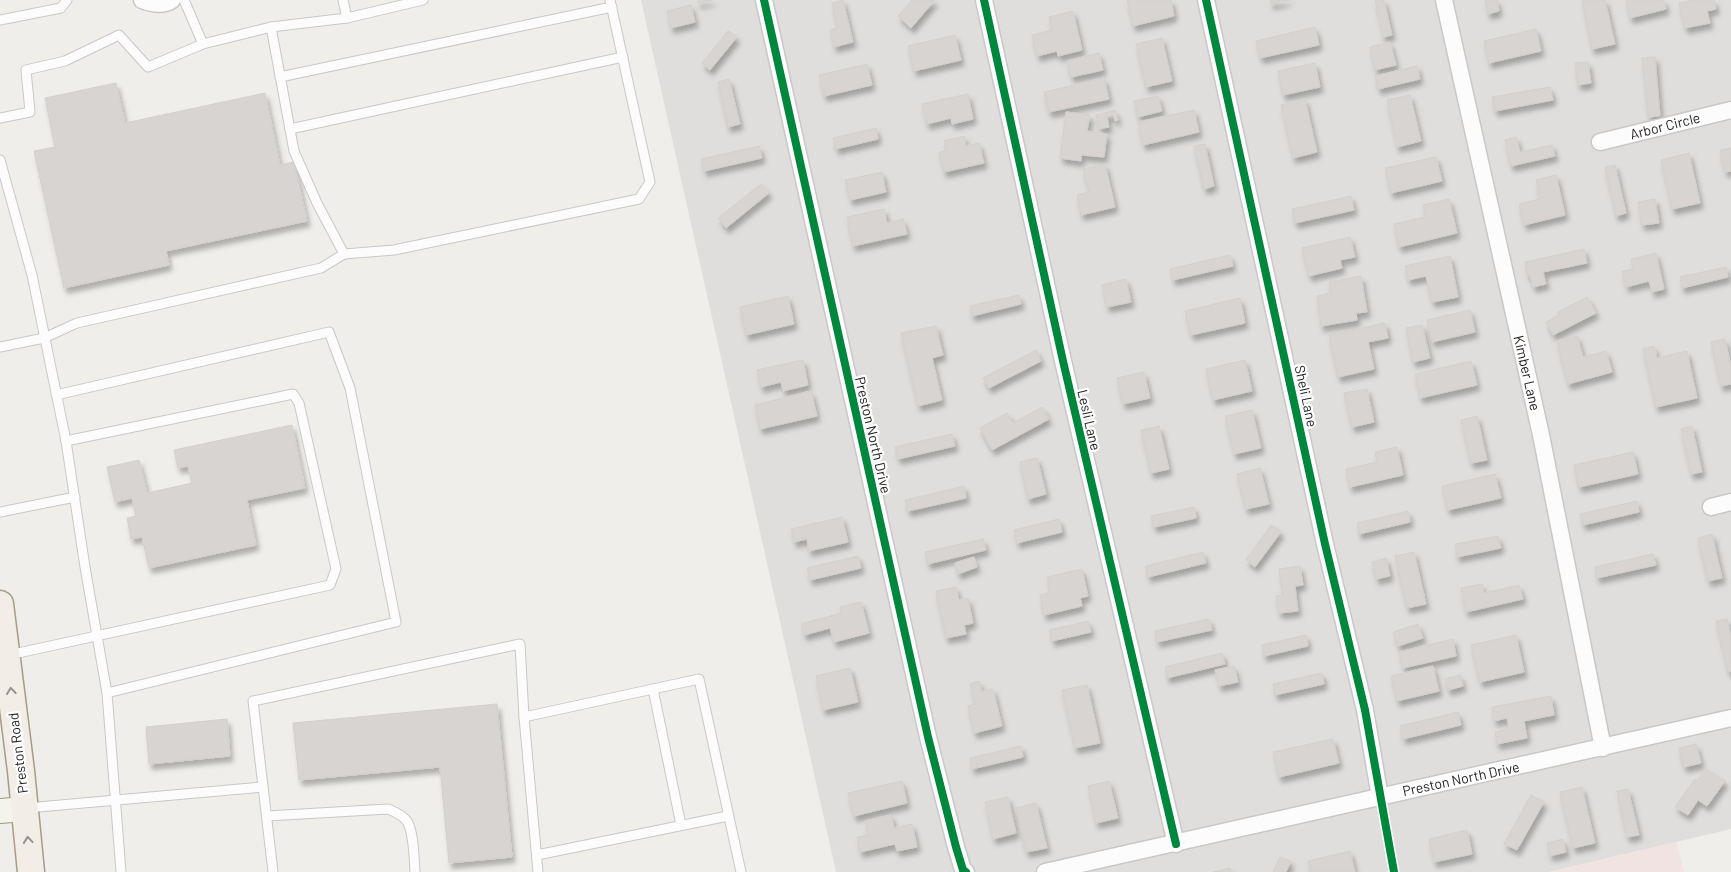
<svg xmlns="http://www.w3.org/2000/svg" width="1731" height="872" font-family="Barlow,sans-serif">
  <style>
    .residential { fill: #dfdedc }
    .commercial { fill: #f1e3e1 }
    .building { fill: #d7d4d2; stroke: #d3d0cc; filter: url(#shadow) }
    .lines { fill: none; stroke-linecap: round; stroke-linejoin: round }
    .lane-casing { stroke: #c9c8c7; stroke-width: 11 }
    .street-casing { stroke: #c9c8c7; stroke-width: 19 }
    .secondary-casing { stroke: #999a82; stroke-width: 26 }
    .primary-casing { stroke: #a79c86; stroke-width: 29 }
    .lane { stroke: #fdfcfc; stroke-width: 9 }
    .street { stroke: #fdfcfc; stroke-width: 16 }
    .secondary { stroke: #f4f4ed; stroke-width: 24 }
    .primary { stroke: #f3ede7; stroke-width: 26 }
    .cycleway-casing { stroke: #fff; stroke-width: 11 }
    .cycleway { stroke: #00873e; stroke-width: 8 }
    .oneway { stroke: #95928e }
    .labels { text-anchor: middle; stroke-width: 4.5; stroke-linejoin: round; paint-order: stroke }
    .street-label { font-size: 14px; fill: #222; stroke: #fff }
  </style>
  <defs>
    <filter id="shadow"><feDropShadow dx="3" dy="5.5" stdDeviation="2.5" flood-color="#0004"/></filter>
  </defs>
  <rect width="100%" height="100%" fill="#f0eeeb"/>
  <polygon class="residential" points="641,0 1731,0 1731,829 1549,872 836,872"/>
  <polygon class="commercial" points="1676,842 1684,872 1549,872"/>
  <g class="building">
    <polygon points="698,0 713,0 698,3"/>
    <polygon points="843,0 853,42 834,47 830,30 838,28 832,3"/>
    <polygon points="912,0 935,0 911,28 898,16"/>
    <polygon points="1127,0 1171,0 1174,16 1133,26"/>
    <polygon points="1270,0 1289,0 1271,4"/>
    <polygon points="1375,0 1384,0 1392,35 1383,37"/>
    <polygon points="1485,0 1497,0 1499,11 1488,14"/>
    <polygon points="1582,0 1605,0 1615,44 1592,49"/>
    <polygon points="1626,0 1664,0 1666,9 1630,18"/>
    <polygon points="1693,0 1714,0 1716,9 1707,11 1710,23 1685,28 1679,3"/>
    <polygon points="691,5 695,22 671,28 667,11"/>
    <polygon points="1073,11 1082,50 1058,56 1057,51 1037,56 1032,35 1052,30 1049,17"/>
    <polygon points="1315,27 1319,45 1260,58 1256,41"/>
    <polygon points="1536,29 1541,51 1489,63 1484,41"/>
    <polygon points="728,31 737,37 710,70 702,63"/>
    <polygon points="955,35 961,60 914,71 908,46"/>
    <polygon points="1162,38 1172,81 1146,87 1136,44"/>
    <polygon points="1390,42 1396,65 1375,70 1370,47"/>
    <polygon points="1099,53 1103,70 1071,77 1067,61"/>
    <polygon points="1655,57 1660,116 1648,117 1642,58"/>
    <polygon points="1588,62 1591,83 1578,85 1575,63"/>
    <polygon points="1315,63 1320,87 1283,95 1278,71"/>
    <polygon points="867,64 872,85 824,96 819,75"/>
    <polygon points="1417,66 1420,79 1378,89 1375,76"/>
    <polygon points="1104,78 1109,99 1049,112 1044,92"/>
    <polygon points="729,79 740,124 728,127 718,82"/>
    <polygon points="116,83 125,123 265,93 280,165 294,162 307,221 166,251 169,265 64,288 34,151 55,147 45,98"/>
    <polygon points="1550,87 1553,100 1495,111 1492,97"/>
    <polygon points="968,94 973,119 952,124 951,118 927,124 922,104"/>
    <polygon points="1410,95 1421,141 1397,147 1387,100"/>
    <polygon points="1158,96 1162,111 1138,117 1134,101"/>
    <polygon points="1305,99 1317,152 1293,158 1281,105"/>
    <polygon points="1115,110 1118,120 1115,121 1113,115 1107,117 1109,127 1099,129 1096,115"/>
    <polygon points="1194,110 1199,132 1143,145 1138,122"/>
    <polygon points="1066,112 1090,115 1087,131 1107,134 1104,157 1081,155 1081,161 1060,158"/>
    <polygon points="876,128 878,139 836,149 833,138"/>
    <polygon points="964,136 966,146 979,143 984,163 944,172 939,152 946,151 944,141"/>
    <polygon points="1516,137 1520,152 1552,145 1555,156 1511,166 1505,140"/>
    <polygon points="1205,144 1214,186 1204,189 1194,146"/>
    <polygon points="759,146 762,158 704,171 701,159"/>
    <polygon points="1731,148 1731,171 1725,172 1720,150"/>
    <polygon points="1689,153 1700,203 1672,209 1661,160"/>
    <polygon points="1436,157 1442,181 1391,193 1385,168"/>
    <polygon points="1105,164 1115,207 1081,215 1077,195 1089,192 1083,169"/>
    <polygon points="1615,165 1626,213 1616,216 1605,167"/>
    <polygon points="882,172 886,192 850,200 845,180"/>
    <polygon points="1556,175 1565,215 1524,225 1519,204 1540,199 1536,180"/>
    <polygon points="761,184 769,193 726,228 718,218"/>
    <polygon points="1351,196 1354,210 1295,223 1292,209"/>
    <polygon points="1449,199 1457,233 1399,247 1394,224 1426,217 1423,205"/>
    <polygon points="1655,199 1659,223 1642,225 1638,202"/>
    <polygon points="884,209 887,223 903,219 907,234 853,246 847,217"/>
    <polygon points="1350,237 1355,257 1340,260 1342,268 1309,276 1302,248"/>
    <polygon points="1584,249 1587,263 1543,272 1546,284 1533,287 1530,276 1528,276 1525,262"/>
    <polygon points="1656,253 1664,289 1652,292 1649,281 1626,287 1622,271 1633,269 1631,259"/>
    <polygon points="1230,255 1233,266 1173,280 1170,269"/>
    <polygon points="1450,256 1458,297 1432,302 1426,276 1408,280 1405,266"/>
    <polygon points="1726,267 1728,277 1682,288 1680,277"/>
    <polygon points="1361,276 1367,312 1356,313 1357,320 1321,326 1317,296 1330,293 1329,282"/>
    <polygon points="1126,279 1131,302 1107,307 1102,285"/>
    <polygon points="1019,295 1021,304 972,316 970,306"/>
    <polygon points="788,296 794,324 746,335 740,307"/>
    <polygon points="1587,297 1596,313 1553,335 1546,322 1559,315 1558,312"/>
    <polygon points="1240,298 1245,323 1191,335 1185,311"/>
    <polygon points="1470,310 1475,332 1432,342 1427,320"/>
    <polygon points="1385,323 1388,338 1368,342 1374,369 1338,377 1329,335"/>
    <polygon points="1422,325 1430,358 1413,362 1406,328"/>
    <polygon points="936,326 943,355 932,358 942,400 918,406 901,333"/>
    <polygon points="1577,336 1583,357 1606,351 1612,372 1568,384 1557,341"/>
    <polygon points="1725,339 1731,367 1731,384 1721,386 1711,342"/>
    <polygon points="1654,346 1657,358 1687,351 1697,398 1656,407 1643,349"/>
    <polygon points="1036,350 1041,361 989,388 983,378"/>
    <polygon points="803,360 808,385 783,391 781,382 761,387 757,370"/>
    <polygon points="1245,360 1252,391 1213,400 1206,369"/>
    <polygon points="1471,361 1477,385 1420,398 1415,374"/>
    <polygon points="1144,372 1150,398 1123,404 1117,378"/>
    <polygon points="1367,389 1374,422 1352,427 1344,393"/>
    <polygon points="811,391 817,416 760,429 755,405"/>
    <polygon points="1042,407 1049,419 992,450 980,428 1007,413 1013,423"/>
    <polygon points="1252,410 1261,448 1234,454 1225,416"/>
    <polygon points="1477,416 1487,460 1471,463 1461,420"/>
    <polygon points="292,425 305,488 247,500 256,545 149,568 142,537 131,539 127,518 136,516 132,498 115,502 107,467 139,460 147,493 192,483 188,466 178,468 174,450"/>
    <polygon points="1159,426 1169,469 1151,473 1141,430"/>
    <polygon points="1692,426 1702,472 1691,474 1681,429"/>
    <polygon points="952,434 955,446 898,459 895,447"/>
    <polygon points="1397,447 1403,475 1350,487 1346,469 1377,462 1375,452"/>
    <polygon points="1633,452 1638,474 1579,487 1574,465"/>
    <polygon points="1037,458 1046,494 1028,499 1020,462"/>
    <polygon points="1260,468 1269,504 1246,509 1237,474"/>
    <polygon points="1495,474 1501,498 1448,510 1442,486"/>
    <polygon points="964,486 966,498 908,511 905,500"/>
    <polygon points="1637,501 1639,512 1583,525 1580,514"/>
    <polygon points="1194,507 1196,518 1154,527 1151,516"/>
    <polygon points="1408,511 1410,522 1359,534 1357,523"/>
    <polygon points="842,517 848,542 809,551 807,539 794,542 791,529"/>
    <polygon points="1059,519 1062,532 1017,543 1014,530"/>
    <polygon points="1271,525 1281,532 1255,567 1246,560"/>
    <polygon points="1712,534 1722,578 1708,581 1698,538"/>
    <polygon points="1498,536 1501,548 1457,557 1455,544"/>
    <polygon points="983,539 986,550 928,564 925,552"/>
    <polygon points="1203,552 1206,563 1148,577 1145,566"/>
    <polygon points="1414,552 1426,604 1407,608 1395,556"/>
    <polygon points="1653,554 1656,565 1597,578 1595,567"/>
    <polygon points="858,556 861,568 810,580 807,568"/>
    <polygon points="974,557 977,567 958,574 955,563"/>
    <polygon points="1386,558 1390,576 1376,579 1372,562"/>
    <polygon points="1300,566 1303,585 1295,586 1298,611 1279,613 1276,596 1283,595 1279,569"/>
    <polygon points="1082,569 1088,596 1080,598 1082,606 1044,615 1040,595 1050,592 1047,577"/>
    <polygon points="1482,584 1484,593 1519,585 1523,599 1466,612 1461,588"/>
    <polygon points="956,587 959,600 968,598 973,623 964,625 966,634 946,638 936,591"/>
    <polygon points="861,602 869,633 834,642 830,628 804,635 801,624 841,613 840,607"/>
    <polygon points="1209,619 1212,630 1157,642 1155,631"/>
    <polygon points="1727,619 1731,637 1731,671 1728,672 1716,621"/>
    <polygon points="1088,621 1091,632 1052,641 1049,630"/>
    <polygon points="1418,624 1423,638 1398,646 1393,632"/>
    <polygon points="1306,635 1308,646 1264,656 1262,645"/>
    <polygon points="1516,635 1524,672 1480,682 1471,645"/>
    <polygon points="1453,639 1456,656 1403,668 1399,652"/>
    <polygon points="1222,653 1225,664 1167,678 1165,667"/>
    <polygon points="1234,666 1238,682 1219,686 1215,670"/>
    <polygon points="1433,666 1439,691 1397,701 1391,676"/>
    <polygon points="850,668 858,702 823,710 816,676"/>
    <polygon points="1322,673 1324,684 1275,695 1273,684"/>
    <polygon points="1460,675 1463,686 1448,690 1445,679"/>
    <polygon points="979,681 982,691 993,689 1002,726 974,733 968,706 975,704 970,684"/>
    <polygon points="1087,685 1100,743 1075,748 1062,690"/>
    <polygon points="1551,696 1554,715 1524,721 1527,738 1497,744 1495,732 1509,729 1507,718 1494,721 1492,707"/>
    <polygon points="497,704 512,857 449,863 440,767 299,780 293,723"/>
    <polygon points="1458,712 1461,725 1403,739 1400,726"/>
    <polygon points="227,719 230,756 149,764 146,727"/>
    <polygon points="1333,739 1339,763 1279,777 1273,752"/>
    <polygon points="1696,744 1701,763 1684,767 1679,748"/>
    <polygon points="1021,746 1023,757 972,769 970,758"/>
    <polygon points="1706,769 1725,781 1707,806 1698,800 1688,815 1675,807 1695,779 1697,781"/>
    <polygon points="902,781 907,803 854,816 848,793"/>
    <polygon points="1109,781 1118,818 1096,823 1088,786"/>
    <polygon points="1582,787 1595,843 1573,848 1560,792"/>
    <polygon points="1628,789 1639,835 1627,837 1617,791"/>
    <polygon points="1531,795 1544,802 1517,850 1504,844"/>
    <polygon points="1008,797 1016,833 993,839 985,802"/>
    <polygon points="1036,803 1047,848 1026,852 1016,808"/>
    <polygon points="891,815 894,828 912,824 917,847 897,851 895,844 860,852 857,837 868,835 865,821"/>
    <polygon points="1467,830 1472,854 1434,862 1429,839"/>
    <polygon points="1563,839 1566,852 1550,856 1547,843"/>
    <polygon points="1350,851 1355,872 1311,872 1308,861"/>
    <polygon points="1280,857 1291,861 1286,872 1273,872"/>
    <polygon points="1230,868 1231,872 1213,872"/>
  </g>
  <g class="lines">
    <defs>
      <g id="lane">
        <polyline points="347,18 423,0"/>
        <polyline points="0,20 61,8 67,0"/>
        <polyline points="203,44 271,27 347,18 343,0"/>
        <polyline points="280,77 612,7"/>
        <polyline points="0,118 30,112 26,70 65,61 119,35 148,67 203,44 184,0"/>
        <polyline points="290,129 623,57"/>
        <polyline points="0,160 32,275 66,441 85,567 107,693 396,622 350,388 329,332 56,395"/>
        <polyline points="344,254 394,250 639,199 650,182 610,0"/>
        <polyline points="0,347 44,338 77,323 321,268 344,254 317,203 294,151 271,27"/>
        <polyline points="0,512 75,497"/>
        <polyline points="9,655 330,585 336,569 299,403 293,394 66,441"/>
        <polyline points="653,689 681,825"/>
        <polyline points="107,693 121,872"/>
        <polyline points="524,717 699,679 741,872"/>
        <polyline points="27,808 263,787"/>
        <path d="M267 816 388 809C395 812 401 814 406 820 414 829 414 859 415 872"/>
        <polyline points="537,855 728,816"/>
        <polyline points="273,872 253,701 520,644 524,717 538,872"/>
      </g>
      <g id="street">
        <path d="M142 0C152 4 163 6 172 0"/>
        <polyline points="764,0 928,737 956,847 963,870 966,872"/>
        <polyline points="984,0 1063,361 1176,844"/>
        <polyline points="1206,0 1325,544 1365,710 1380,797"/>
        <polyline points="1444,0 1541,435 1603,748"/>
        <polyline points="1600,142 1731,110"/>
        <polyline points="1711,507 1731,502"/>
        <polyline points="1045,872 1731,718"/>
      </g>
      <polyline id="secondary" points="0,811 25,809"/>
      <polyline id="primary" points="0,604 21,771 31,872"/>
    </defs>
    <use href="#lane" class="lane-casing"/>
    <use href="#street" class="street-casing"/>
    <use href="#secondary" class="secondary-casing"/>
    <use href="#primary" class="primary-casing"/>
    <use href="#lane" class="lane"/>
    <use href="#street" class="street"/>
    <use href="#secondary" class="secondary"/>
    <use href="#primary" class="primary"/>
    <defs>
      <g id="cycleway">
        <polyline points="764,0 928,737 956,847 963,870 966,872"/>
        <polyline points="984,0 1063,361 1176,844"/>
        <polyline points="1206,0 1325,544 1365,710 1394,872"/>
      </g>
    </defs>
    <use href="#cycleway" class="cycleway-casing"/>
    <use href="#cycleway" class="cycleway"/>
  </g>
  <defs><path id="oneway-chevron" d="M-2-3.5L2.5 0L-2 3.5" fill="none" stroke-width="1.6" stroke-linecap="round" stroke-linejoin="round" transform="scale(1.25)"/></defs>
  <g class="oneway">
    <use href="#oneway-chevron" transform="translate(11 691) rotate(-97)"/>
    <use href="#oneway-chevron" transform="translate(28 840) rotate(-95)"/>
  </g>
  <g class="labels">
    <g class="street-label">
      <text transform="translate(1665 126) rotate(-14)" y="5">Arbor Circle</text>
      <text transform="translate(1527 373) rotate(77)" y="5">Kimber Lane</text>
      <text transform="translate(1306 396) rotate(78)" y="5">Sheli Lane</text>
      <text transform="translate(1089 420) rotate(77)" y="5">Lesli Lane</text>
      <text transform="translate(873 435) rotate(77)" y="5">Preston North Drive</text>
      <text transform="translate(18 753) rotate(-97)" y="5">Preston Road</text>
      <text transform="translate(1461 779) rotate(-12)" y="5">Preston North Drive</text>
    </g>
  </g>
</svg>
